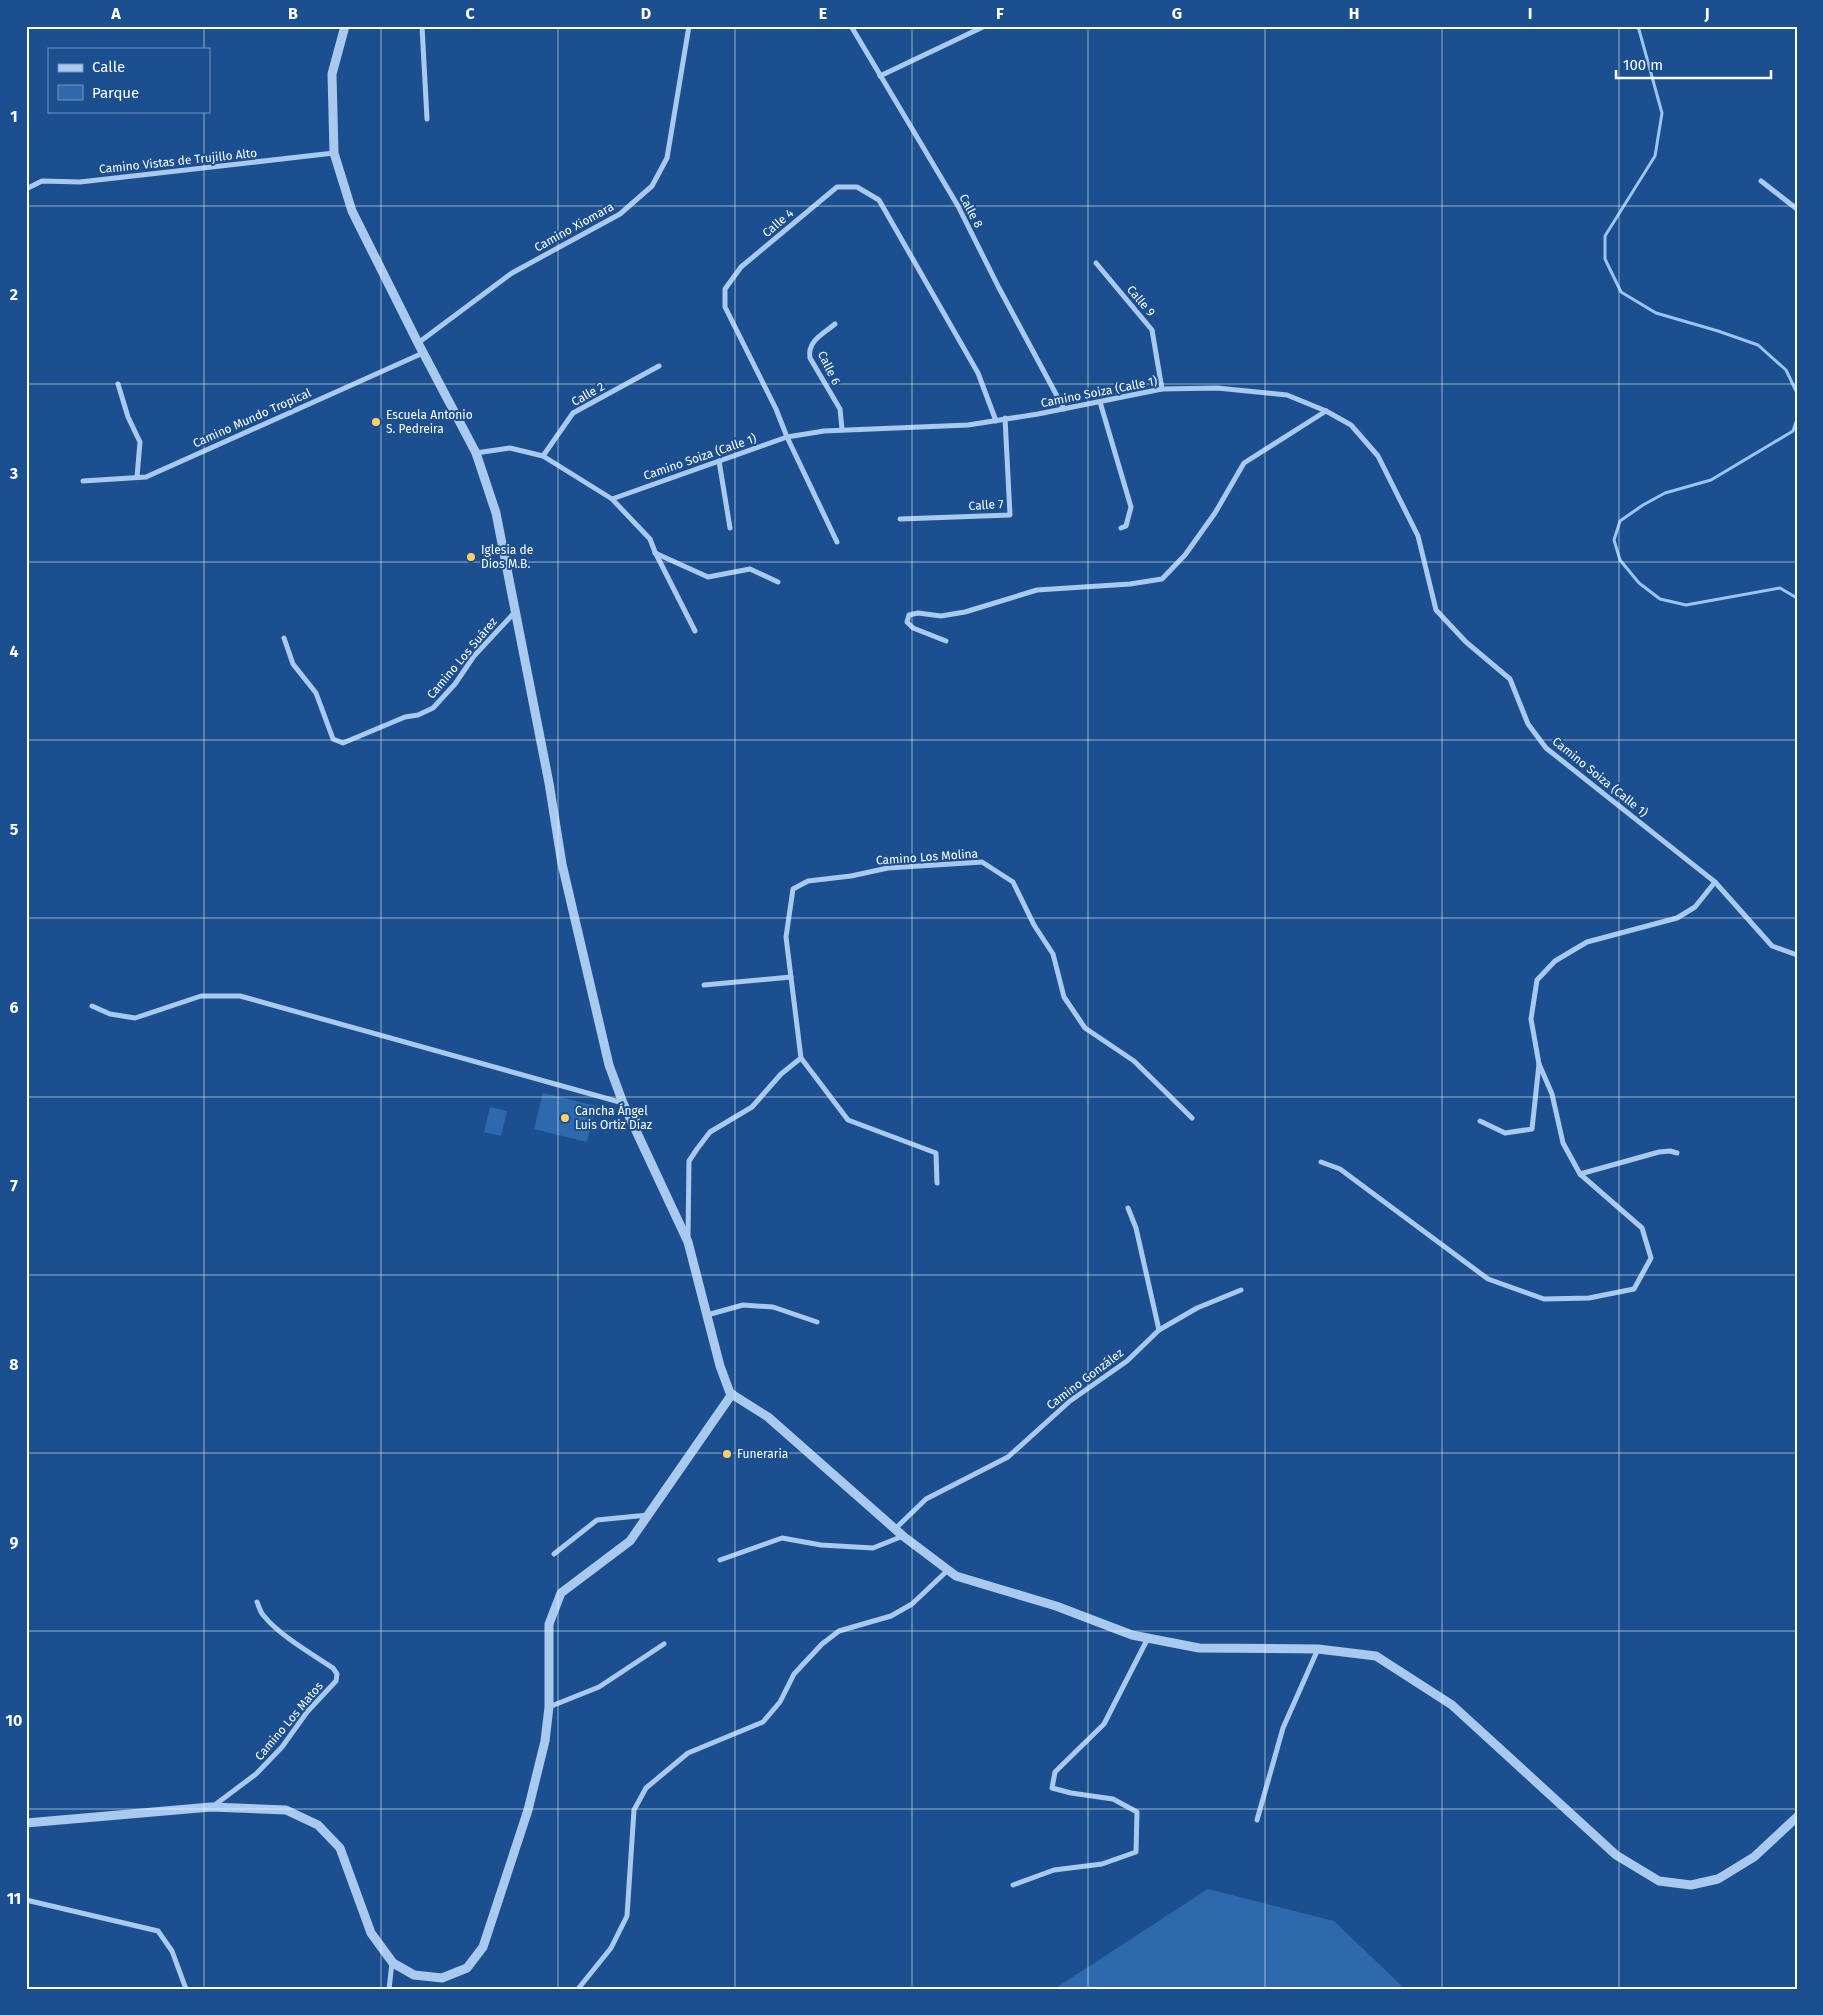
<svg xmlns="http://www.w3.org/2000/svg" width="1823" height="2015" font-family="'Fira Sans',sans-serif">
  <style>
    .green { fill: #2e69ad }
    .lines { fill: none; stroke-linecap: round; stroke-linejoin: round }
    .stream { stroke: #9cc4f0; stroke-width: 3 }
    .minor { stroke: #a9c9ee; stroke-width: 5 }
    .tertiary { stroke: #a9c9ee; stroke-width: 9 }
    .grid { fill: none; stroke: #fff; stroke-width: 1; stroke-opacity: 0.55 }
    .poi-dot { fill: #ffd166; stroke: #1b4f8f; stroke-width: 2 }
    .labels { text-anchor: middle; stroke-width: 4; stroke-linejoin: round; paint-order: stroke }
    .street-label { font-size: 12px; fill: #fff; stroke: #1b4f8f }
    .poi-label { font-size: 12px; fill: #fff; stroke: #1b4f8f; text-anchor: start }
    .neatline { fill: none; stroke: #fff; stroke-width: 2 }
    .grid-label { font-size: 16px; text-anchor: middle; font-weight: bold; fill: #fff }
  </style>
  <rect width="100%" height="100%" fill="#1b4f8f"/>
  <g class="green">
    <polygon points="543,1093 596,1106 587,1142 534,1129"/>
    <polygon points="490,1107 507,1111 501,1136 484,1132"/>
    <polygon points="1208,1889 1334,1921 1405,1989 1054,1989"/>
  </g>
  <g class="lines">
    <g class="stream">
      <polyline points="1638,26 1662,113 1655,156 1605,236 1605,259 1621,292 1656,313 1718,331 1758,345 1786,370 1797,393"/>
      <polyline points="1797,419 1793,431 1711,480 1665,493 1643,505 1620,521 1614,540 1620,560 1639,583 1660,599 1686,605 1780,588 1797,598"/>
    </g>
    <g class="minor">
      <polyline points="422,26 427,119"/>
      <polyline points="851,26 958,206 999,288 1064,409"/>
      <polyline points="880,76 985,26"/>
      <polyline points="1761,181 1797,209"/>
      <polyline points="26,189 42,181 80,182 334,153"/>
      <polyline points="1096,263 1152,330 1162,389"/>
      <path d="M835 324C823 334 807 341 810 358L840 409 842 429"/>
      <polyline points="418,343 512,273 620,214 652,186 667,158 689,26"/>
      <polyline points="118,384 128,417 140,442 137,477"/>
      <polyline points="1100,402 1131,507 1126,526 1121,528"/>
      <polyline points="476,453 510,448 543,456 612,499 787,437 824,431 968,425 1038,414 1162,389 1217,388 1287,395 1326,411 1351,425 1378,456 1418,536 1436,610 1466,642 1510,679 1528,724 1546,748 1715,882 1772,946 1797,955"/>
      <polyline points="543,456 573,413 659,366"/>
      <polyline points="719,461 730,528"/>
      <polyline points="83,481 146,477 423,353"/>
      <polyline points="612,499 650,539 655,552 695,631"/>
      <polyline points="900,519 1010,515 1005,418"/>
      <polyline points="837,542 787,437 776,409 725,307 725,289 741,267 837,187 857,187 879,200 978,373 996,421"/>
      <polyline points="655,553 708,577 750,569 778,582"/>
      <polyline points="284,638 293,664 316,693 333,739 343,743 405,717 418,715 433,708 455,684 474,656 515,612"/>
      <polyline points="946,641 913,628 907,622 909,615 918,613 941,616 965,612 1037,590 1130,584 1162,579 1185,555 1215,513 1244,463 1326,411"/>
      <polyline points="704,985 791,977"/>
      <polyline points="92,1006 110,1014 135,1018 201,996 240,996 623,1103"/>
      <polyline points="801,1058 848,1120 936,1153 937,1183"/>
      <polyline points="1480,1121 1505,1133 1532,1129 1539,1064"/>
      <polyline points="1321,1162 1340,1169 1488,1279 1544,1299 1589,1298 1634,1289 1651,1258 1642,1228 1580,1174 1563,1143 1552,1094 1539,1064 1531,1019 1537,980 1555,961 1587,942 1677,918 1695,907 1715,882"/>
      <polyline points="1580,1174 1659,1152 1670,1151 1677,1153"/>
      <polyline points="688,1236 689,1161 697,1149 710,1132 752,1107 781,1074 801,1058 786,937 793,889 808,881 851,876 888,868 982,862 1013,882 1034,925 1053,954 1064,997 1085,1028 1134,1061 1192,1118"/>
      <polyline points="707,1315 743,1305 773,1307 817,1322"/>
      <polyline points="1159,1330 1197,1308 1241,1290"/>
      <polyline points="895,1529 926,1499 1008,1457 1070,1401 1127,1361 1159,1330 1136,1228 1128,1208"/>
      <polyline points="554,1554 597,1520 648,1515"/>
      <polyline points="720,1560 782,1538 821,1545 873,1548 903,1536"/>
      <polyline points="549,1707 599,1687 664,1644"/>
      <path d="M212 1807 256 1774 282 1747 307 1712 336 1681 337 1674 333 1668C312 1654 279 1635 264 1616 260 1612 259 1606 257 1602"/>
      <polyline points="1257,1820 1283,1728 1318,1649"/>
      <polyline points="1013,1885 1054,1870 1102,1864 1136,1852 1137,1812 1113,1799 1071,1793 1052,1788 1055,1772 1104,1724 1148,1638"/>
      <polyline points="26,1900 158,1931 172,1951 186,1989"/>
      <polyline points="389,1989 392,1963"/>
      <polyline points="578,1989 611,1948 627,1916 634,1810 646,1788 688,1753 763,1722 780,1702 794,1674 822,1644 839,1631 891,1616 912,1604 948,1570"/>
    </g>
    <g class="tertiary">
      <polyline points="345,26 332,74 334,153 352,211 418,343 476,453 496,513 549,783 562,864 609,1065 623,1103 688,1242 720,1366 730,1393 768,1417 903,1536 956,1576 1056,1606 1132,1635 1199,1648 1318,1649 1376,1656 1452,1705 1616,1855 1659,1881 1691,1885 1718,1879 1754,1857 1797,1817"/>
      <polyline points="26,1823 211,1807 286,1810 318,1825 340,1848 371,1933 393,1963 414,1975 442,1978 467,1968 483,1947 528,1810 545,1741 549,1707 549,1624 561,1593 630,1541 732,1394"/>
    </g>
  </g>
  <path class="grid" d="M204 26V49M381 26V1989M558 26V1989M735 26V1989M912 26V1989M1088 26V1989M1265 26V1989M1442 26V1989M1619 26V1989M204 111V1989M26 206H1797M26 384H1797M26 562H1797M26 740H1797M26 918H1797M26 1097H1797M26 1275H1797M26 1453H1797M26 1631H1797M26 1809H1797"/>
  <g class="poi-dot">
    <circle cx="376" cy="422" r="5"/>
    <circle cx="471" cy="557" r="5"/>
    <circle cx="565" cy="1118" r="5"/>
    <circle cx="727" cy="1454" r="5"/>
  </g>
  <g class="labels">
    <g class="street-label">
      <text transform="translate(178 161) rotate(-6)" y="4">Camino Vistas de Trujillo Alto</text>
      <text transform="translate(971 211) rotate(62)" y="4">Calle 8</text>
      <text transform="translate(778 223) rotate(-40)" y="4">Calle 4</text>
      <text transform="translate(574 227) rotate(-29)" y="4">Camino Xiomara</text>
      <text transform="translate(1141 301) rotate(50)" y="4">Calle 9</text>
      <text transform="translate(829 368) rotate(64)" y="4">Calle 6</text>
      <text transform="translate(1099 392) rotate(-11)" y="4">Camino Soiza (Calle 1)</text>
      <text transform="translate(588 394) rotate(-29)" y="4">Calle 2</text>
      <text transform="translate(252 418) rotate(-24)" y="4">Camino Mundo Tropical</text>
      <text transform="translate(700 457) rotate(-19)" y="4">Camino Soiza (Calle 1)</text>
      <text transform="translate(986 505) rotate(-4)" y="4">Calle 7</text>
      <text transform="translate(462 658) rotate(-50)" y="4">Camino Los Suárez</text>
      <text transform="translate(1600 777) rotate(39)" y="4">Camino Soiza (Calle 1)</text>
      <text transform="translate(927 857) rotate(-4)" y="4">Camino Los Molina</text>
      <text transform="translate(1085 1379) rotate(-37)" y="4">Camino González</text>
      <text transform="translate(289 1721) rotate(-50)" y="4">Camino Los Matos</text>
    </g>
    <g class="poi-label">
      <text x="386" y="419">Escuela Antonio<tspan x="386" dy="14">S. Pedreira</tspan></text>
      <text x="481" y="554">Iglesia de<tspan x="481" dy="14">Dios M.B.</tspan></text>
      <text x="575" y="1115">Cancha Ángel<tspan x="575" dy="14">Luis Ortiz Díaz</tspan></text>
      <text x="737" y="1458">Funeraria</text>
    </g>
  </g>
  <rect width="1823" height="2015" fill="none" stroke="#1b4f8f" stroke-width="55"/>
  <rect x="48" y="48" width="162" height="65" fill="#1b4f8f" stroke="#7695bc"/>
  <rect x="58" y="64" width="25" height="8" fill="#a9c9ee" stroke="#7695bc"/>
  <text x="92" y="72" font-size="15" fill="#ffffff">Calle</text>
  <rect x="58" y="85" width="25" height="15" fill="#2e69ad" stroke="#7695bc"/>
  <text x="92" y="98" font-size="15" fill="#ffffff">Parque</text>
  <path d="M1616 70v8h155v-8" fill="none" stroke="#ffffff" stroke-width="2.5"/>
  <text x="1623" y="70" font-size="15" fill="#ffffff" stroke="#1b4f8f" stroke-width="4" paint-order="stroke">100 m</text>
  <rect x="28" y="28" width="1768" height="1960" class="neatline"/>
  <g class="grid-label">
    <text x="116" y="19">A</text>
    <text x="293" y="19">B</text>
    <text x="470" y="19">C</text>
    <text x="646" y="19">D</text>
    <text x="823" y="19">E</text>
    <text x="1000" y="19">F</text>
    <text x="1177" y="19">G</text>
    <text x="1354" y="19">H</text>
    <text x="1530" y="19">I</text>
    <text x="1707" y="19">J</text>
    <text x="14" y="122">1</text>
    <text x="14" y="300">2</text>
    <text x="14" y="479">3</text>
    <text x="14" y="657">4</text>
    <text x="14" y="835">5</text>
    <text x="14" y="1013">6</text>
    <text x="14" y="1191">7</text>
    <text x="14" y="1370">8</text>
    <text x="14" y="1548">9</text>
    <text x="14" y="1726">10</text>
    <text x="14" y="1904">11</text>
  </g>
</svg>
